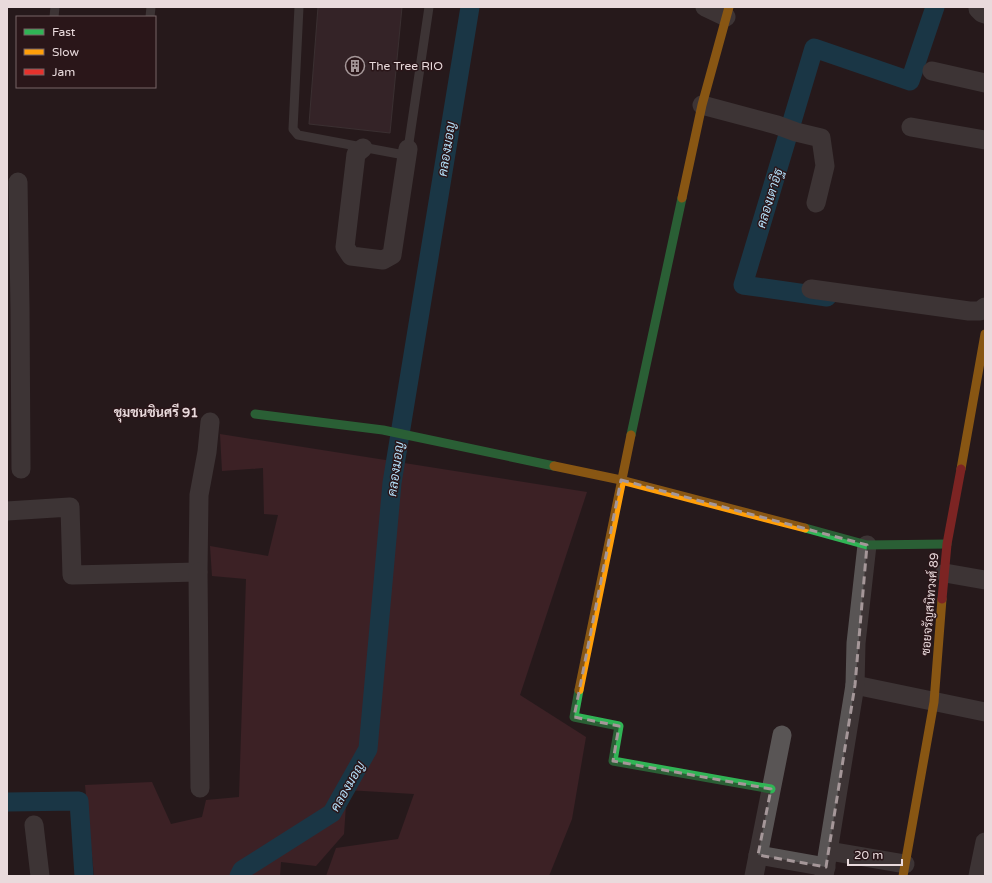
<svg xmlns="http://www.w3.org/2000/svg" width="992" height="883" font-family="'Varela Round',Sarabun,sans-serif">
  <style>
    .green { fill: #572a32 }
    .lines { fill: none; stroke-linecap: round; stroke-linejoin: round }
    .canal { stroke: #0d5979; stroke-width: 19 }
    .building { fill: #453036; stroke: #53494b }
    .lane { stroke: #595555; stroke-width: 9 }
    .street { stroke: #595555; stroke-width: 19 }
    .fast { stroke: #30b455; stroke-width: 9 }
    .slow { stroke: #ff9f0a; stroke-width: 9 }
    .jam { stroke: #e5322d; stroke-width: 9 }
    .marked { fill: none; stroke: #a59799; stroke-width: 3; stroke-dasharray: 8 5; stroke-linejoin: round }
    .labels { text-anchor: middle; stroke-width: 3; stroke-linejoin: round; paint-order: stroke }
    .poi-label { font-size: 12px; fill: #e9dadc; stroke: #2a1619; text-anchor: start }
    .street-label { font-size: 12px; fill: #e9dadc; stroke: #2a1619 }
    .water-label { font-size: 13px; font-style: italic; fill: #b3dff9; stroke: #2a1619 }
    .neighbourhood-label { font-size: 13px; font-weight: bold; fill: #e9dadc; stroke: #2a1619 }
  </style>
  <rect width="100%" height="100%" fill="#261a1c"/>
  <polygon class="green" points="220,434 587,492 520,695 586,737 572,819 549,876 326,876 336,848 398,839 414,794 347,790 344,834 316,866 281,862 280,876 94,876 85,785 152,782 171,824 202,817 206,800 239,797 246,579 212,576 210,546 268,556 278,515 264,514 263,468 222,471"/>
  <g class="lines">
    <g class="canal">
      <polyline points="827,297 743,285 814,48 910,81 935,7"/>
      <polyline points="7,802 79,801 84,876"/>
      <polyline points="239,876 242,870 332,813 368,749 392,483 470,7"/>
    </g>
  </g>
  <polygon class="building" points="318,7 402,7 390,133 309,124"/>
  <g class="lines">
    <g class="lane">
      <polyline points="299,7 293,129 298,135 399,154 408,149 429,7"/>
      <polyline points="54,17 55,7"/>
      <polyline points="150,17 151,7"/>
    </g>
    <g class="street">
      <polyline points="705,7 726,17"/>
      <polyline points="978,7 978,9 982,13 985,14"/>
      <polyline points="932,71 985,83"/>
      <polyline points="702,105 777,125 796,132 821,138 825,166 816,203"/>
      <polyline points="911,127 985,140"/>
      <polyline points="363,148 356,154 345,247 351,256 383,260 392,255 408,149"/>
      <polyline points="18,182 20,309 21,469"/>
      <polyline points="811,289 969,311 980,311 985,307"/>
      <polyline points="7,511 70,507 72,575 198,572 199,495 207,452 210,422"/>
      <polyline points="198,572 200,788"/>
      <polyline points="945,573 985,580"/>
      <polyline points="855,685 985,712"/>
      <polyline points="34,825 40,876"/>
      <polyline points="829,851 905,864"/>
      <polyline points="758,855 826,867"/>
      <polyline points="754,876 782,735"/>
      <polyline points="824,876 855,685 856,643 867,545"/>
      <polyline points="978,876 985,842"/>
    </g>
    <g class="fast">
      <polyline points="255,414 383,430 554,466"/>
      <polyline points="631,435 682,198"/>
      <polyline points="805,528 867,545 947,544"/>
      <polyline points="579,690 574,717 619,726 613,761 771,789"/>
    </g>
    <g class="slow">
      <polyline points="682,198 702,105 729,7"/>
      <polyline points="554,466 621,480 805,528"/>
      <polyline points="961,469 985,334"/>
      <polyline points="579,690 631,435"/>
      <polyline points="903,876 934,702 942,599"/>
    </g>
    <polyline class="jam" points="942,599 947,544 961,469"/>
  </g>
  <path d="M0 0H992V883H0ZM621 480 867 545 855 685 826 867 758 855 771 789 613 761 619 726 574 717Z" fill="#261a1c" fill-opacity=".55" fill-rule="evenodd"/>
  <path class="marked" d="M621 480 867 545 855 685 826 867 758 855 771 789 613 761 619 726 574 717Z"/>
  <defs>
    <symbol id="building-ring" viewBox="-11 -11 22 22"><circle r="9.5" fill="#2a1619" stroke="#a59799" stroke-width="1.5"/><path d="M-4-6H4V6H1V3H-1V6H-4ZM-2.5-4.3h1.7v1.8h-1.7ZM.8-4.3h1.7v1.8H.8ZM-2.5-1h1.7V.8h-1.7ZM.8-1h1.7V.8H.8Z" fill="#a59799"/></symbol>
  </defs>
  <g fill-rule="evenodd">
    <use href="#building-ring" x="344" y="55" width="22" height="22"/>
  </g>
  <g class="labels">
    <g class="poi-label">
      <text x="369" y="70">The Tree RIO</text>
    </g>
    <g class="street-label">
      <text transform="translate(930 604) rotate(-85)" y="4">ซอยจรัญสนิทวงศ์ 89</text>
    </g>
    <g class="water-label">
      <text transform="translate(446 149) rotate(-81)" y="5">คลองมอญ</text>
      <text transform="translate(769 198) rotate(-73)" y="5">คลองเตาอิฐ</text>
      <text transform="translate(395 469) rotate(-82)" y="5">คลองมอญ</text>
      <text transform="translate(347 786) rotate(-60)" y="5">คลองมอญ</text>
    </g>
    <g class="neighbourhood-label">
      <text x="156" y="417">ชุมชนชินศรี 91</text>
    </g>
  </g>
  <rect width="992" height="883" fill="none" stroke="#e9dadc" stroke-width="16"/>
  <rect x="16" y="16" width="140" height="72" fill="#2a1619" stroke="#766467"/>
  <rect x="24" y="29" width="20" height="6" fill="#30b455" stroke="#766467"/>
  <text x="52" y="36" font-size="12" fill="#e9dadc">Fast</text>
  <rect x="24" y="49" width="20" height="6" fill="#ff9f0a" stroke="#766467"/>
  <text x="52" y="56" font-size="12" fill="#e9dadc">Slow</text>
  <rect x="24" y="69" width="20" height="6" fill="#e5322d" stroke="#766467"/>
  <text x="52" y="76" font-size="12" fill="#e9dadc">Jam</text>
  <path d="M848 859v6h54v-6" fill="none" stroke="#e9dadc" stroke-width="2"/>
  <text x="854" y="859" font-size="12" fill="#e9dadc" stroke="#2a1619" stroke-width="3" paint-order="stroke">20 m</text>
</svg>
